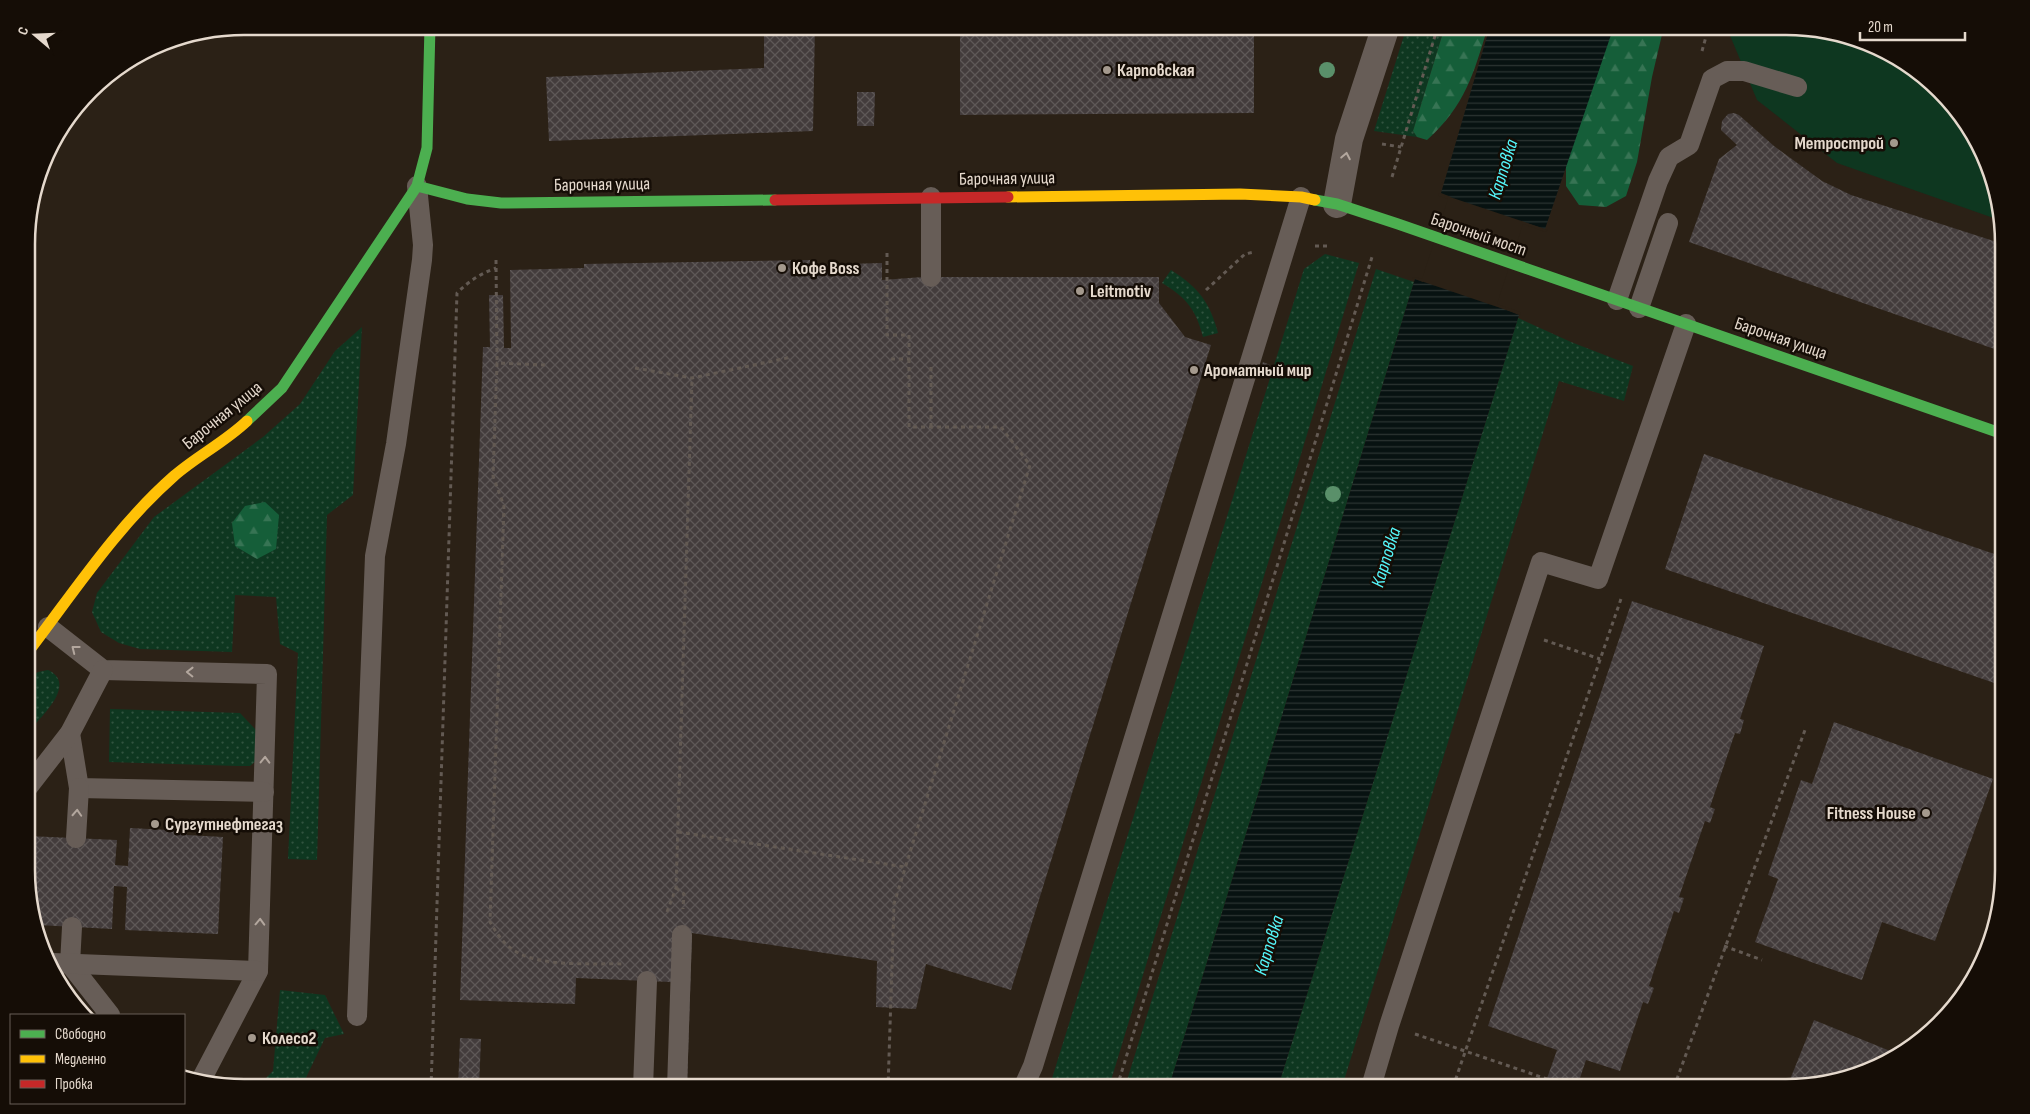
<svg xmlns="http://www.w3.org/2000/svg" width="2030" height="1114" font-family="'Sofia Sans Condensed',sans-serif">
  <style>
    .grass { fill: url(#grass-dots) }
    .forest { fill: url(#forest-firs) }
    .garden { fill: #0e3720 }
    .water { fill: url(#water-rules) }
    .pier { fill: #2b2116 }
    .building { fill: url(#building-cross-hatch) }
    .lines { fill: none; stroke-linecap: round; stroke-linejoin: round }
    .path { stroke: #635a53; stroke-width: 3; stroke-dasharray: 4 4; stroke-linecap: butt }
    .lane { stroke: #675d57; stroke-width: 20 }
    .street { stroke: #675d57; stroke-width: 28 }
    .fast { stroke: #4caf50; stroke-width: 11 }
    .slow { stroke: #ffc107; stroke-width: 11 }
    .jam { stroke: #c62828; stroke-width: 11 }
    .tree { fill: #5a906a }
    .oneway { stroke: #b3a79e }
    .poi-dot { fill: #a4998d; stroke: #150d06; stroke-width: 2 }
    .labels { text-anchor: middle; stroke-width: 5; stroke-linejoin: round; paint-order: stroke }
    .poi-label { font-size: 18px; font-weight: bold; fill: #e5d9cd; stroke: #150d06; text-anchor: start }
    .street-label { font-size: 18px; fill: #e5d9cd; stroke: #150d06 }
    .water-label { font-size: 19px; font-style: italic; fill: #55f7fb; stroke: #150d06 }
    .rim { fill: none; stroke: #e5d9cd; stroke-width: 2.5 }
  </style>
  <defs>
    <pattern id="grass-dots" width="8" height="8" patternUnits="userSpaceOnUse" patternTransform="scale(1.25)"><rect width="8" height="8" fill="#0e3720"/><path d="M2 2h.1M6 6h.1" fill="none" stroke="#31533f" stroke-width="1.8" stroke-linecap="round"/></pattern>
    <pattern id="forest-firs" width="22" height="20" patternUnits="userSpaceOnUse" patternTransform="scale(1.25)"><rect width="22" height="20" fill="#155e39"/><path d="M5 1l3.5 6h-7zM16 11l3.5 6h-7z" fill="#377454"/></pattern>
    <pattern id="water-rules" width="6" height="5" patternUnits="userSpaceOnUse" patternTransform="scale(1.25)"><rect width="6" height="5" fill="#071211"/><path d="M0 2.5h6" fill="none" stroke="#2b3432"/></pattern>
    <pattern id="building-cross-hatch" width="8" height="8" patternUnits="userSpaceOnUse" patternTransform="scale(1.25)"><rect width="8" height="8" fill="#433c3c"/><path d="M0 0l8 8M0 8l8-8" fill="none" stroke="#5e5857"/></pattern>
  </defs>
  <rect width="100%" height="100%" fill="#2b2116"/>
  <g class="grass">
    <polygon points="1407,26 1445,26 1413,131 1417,137 1374,131"/>
    <polygon points="1325,254 1359,263 1109,1087 1049,1088 1304,269"/>
    <polygon points="1376,269 1414,282 1169,1087 1125,1087"/>
    <path d="M1171 270C1198 287 1210 302 1218 333L1203 337C1196 310 1187 298 1162 283Z"/>
    <polygon points="1518,318 1571,342 1633,366 1624,401 1559,381 1342,1087 1278,1087"/>
    <polygon points="362,327 353,495 327,515 317,860 288,859 298,653 280,644 276,597 235,595 232,652 140,649 119,643 101,632 92,612 97,593 154,517 263,437 300,404 335,351"/>
    <path d="M48 670C78 684 41 717 28 732V679L38 672Z"/>
    <polygon points="110,709 240,713 257,731 257,760 250,766 238,766 109,762"/>
    <polygon points="280,990 325,995 344,1034 325,1038 301,1088 256,1088 273,1071"/>
  </g>
  <g class="forest">
    <path d="M1445 26H1488C1474 73 1465 106 1427 140L1417 137 1413 131Z"/>
    <polygon points="1612,26 1664,26 1652,77 1637,162 1626,196 1606,207 1579,205 1566,186 1566,159"/>
    <polygon points="265,502 279,515 276,549 257,559 235,546 232,523 245,506"/>
  </g>
  <polygon class="garden" points="1726,26 1786,26 1843,34 1895,55 1967,123 1992,174 2002,221 1837,163 1757,100"/>
  <polygon class="water" points="1490,26 1614,26 1545,229 1521,221 1494,305 1519,315 1278,1087 1169,1087 1414,282 1415,279 1423,282 1451,197 1441,193"/>
  <polygon class="pier" points="1438,193 1548,230 1545,232 1523,224 1497,304 1520,312 1521,315 1412,278 1415,277 1422,279 1448,199 1439,196"/>
  <g class="building">
    <polygon points="698,26 815,26 813,131 549,141 546,77 764,68 764,30 697,29"/>
    <polygon points="960,26 1254,26 1254,113 960,115"/>
    <polygon points="857,92 875,92 874,126 857,126"/>
    <polygon points="1734,113 1739,115 1774,146 1822,181 1851,195 2003,244 2003,352 1689,242 1719,159 1737,145 1721,130 1722,121 1728,114"/>
    <polygon points="810,260 810,265 882,263 882,280 923,277 1159,277 1159,303 1185,337 1211,345 1011,990 926,964 916,1009 876,1007 877,961 692,933 687,1088 671,982 576,978 575,1004 460,1000 483,347 490,347 489,295 503,295 504,348 511,348 510,270 584,268 584,264"/>
    <polygon points="1263,362 1270,365 1267,374 1260,372"/>
    <polygon points="1704,454 2003,557 2003,686 1665,569"/>
    <polygon points="1632,601 1764,646 1740,719 1744,720 1740,734 1735,733 1710,807 1715,809 1710,823 1705,821 1679,897 1684,898 1679,913 1674,911 1649,986 1654,988 1648,1004 1643,1002 1620,1071 1586,1060 1577,1087 1544,1087 1557,1050 1488,1026"/>
    <polygon points="1834,722 1993,779 1935,941 1882,922 1862,980 1755,942 1778,879 1768,875 1801,780 1812,784"/>
    <polygon points="130,828 187,831 187,835 223,837 218,934 125,930 127,887 114,886 112,929 38,925 28,898 28,836 117,840 115,865 128,866"/>
    <polygon points="1979,959 1981,959 1975,979 1970,984"/>
    <polygon points="1814,1020 1900,1055 1856,1076 1800,1087 1787,1087"/>
    <polygon points="460,1038 481,1039 479,1088 458,1088"/>
  </g>
  <g class="lines">
    <g class="path">
      <polyline points="1702,51 1709,26"/>
      <polyline points="1382,144 1401,147"/>
      <polyline points="1392,177 1438,26"/>
      <polyline points="1315,246 1329,246"/>
      <polyline points="887,253 887,335 909,335 909,427 1001,427 1030,465 894,904 888,1088"/>
      <polyline points="496,260 497,363"/>
      <polyline points="1206,290 1245,254 1254,252"/>
      <polyline points="891,359 910,359"/>
      <path d="M545 365 497 363 493 476 504 506 490 922C496 932 502 942 512 949 537 968 594 963 625 964"/>
      <polyline points="635,368 692,378 792,357"/>
      <polyline points="931,427 931,366"/>
      <polyline points="1544,640 1600,659"/>
      <polyline points="678,832 905,867"/>
      <polyline points="676,888 684,894 683,909"/>
      <polyline points="667,912 676,888 692,378"/>
      <polyline points="1724,946 1762,960"/>
      <polyline points="1415,1034 1547,1079"/>
      <polyline points="1117,1087 1372,257"/>
      <polyline points="1453,1087 1622,596"/>
      <polyline points="1674,1087 1805,730"/>
      <path d="M431 1088 457 293C469 281 480 274 496 268"/>
    </g>
    <g class="lane">
      <polyline points="931,197 931,277"/>
      <polyline points="1617,300 1658,181 1669,157 1689,145 1712,79 1727,71 1744,71 1797,87"/>
      <polyline points="1639,308 1668,223"/>
      <polyline points="48,627 103,670 267,674 258,971 200,1082"/>
      <polyline points="70,733 79,788 264,792"/>
      <polyline points="28,787 70,733 103,670"/>
      <polyline points="76,838 79,788"/>
      <polyline points="72,927 70,964 110,1015"/>
      <polyline points="53,963 258,971"/>
      <polyline points="357,1016 375,556 396,444 422,260 423,245 417,186"/>
      <polyline points="1371,1087 1389,1026 1541,562 1598,579 1686,324"/>
      <polyline points="643,1088 647,981"/>
      <polyline points="677,1088 682,935"/>
      <polyline points="1023,1088 1033,1066 1301,197"/>
    </g>
    <polyline class="street" points="1337,204 1349,139 1386,26"/>
    <g class="fast">
      <polyline points="417,186 467,199 501,203 775,200"/>
      <polyline points="1315,200 1337,204 1398,224 2003,434"/>
      <polyline points="247,421 282,388 417,186 427,148 430,26"/>
    </g>
    <g class="slow">
      <polyline points="1008,197 1240,194 1301,197 1315,200"/>
      <path d="M28 652C74 592 117 526 174 476 197 456 225 442 247 421"/>
    </g>
    <polyline class="jam" points="775,200 1008,197"/>
  </g>
  <g class="tree">
    <circle cx="1327" cy="70" r="8"/>
    <circle cx="1333" cy="494" r="8"/>
  </g>
  <defs><path id="oneway-chevron" d="M-2-3.5L2.5 0L-2 3.5" fill="none" stroke-width="1.6" stroke-linecap="round" stroke-linejoin="round" transform="scale(1.25)"/></defs>
  <g class="oneway">
    <use href="#oneway-chevron" transform="translate(1346 156) rotate(-79)"/>
    <use href="#oneway-chevron" transform="translate(75 649) rotate(-142)"/>
    <use href="#oneway-chevron" transform="translate(190 672) rotate(-179)"/>
    <use href="#oneway-chevron" transform="translate(265 760) rotate(-89)"/>
    <use href="#oneway-chevron" transform="translate(77 813) rotate(-87)"/>
    <use href="#oneway-chevron" transform="translate(260 922) rotate(-88)"/>
  </g>
  <g class="poi-dot">
    <circle cx="1107" cy="70" r="5"/>
    <circle cx="1894" cy="143" r="5"/>
    <circle cx="782" cy="268" r="5"/>
    <circle cx="1080" cy="291" r="5"/>
    <circle cx="1194" cy="370" r="5"/>
    <circle cx="1926" cy="813" r="5"/>
    <circle cx="155" cy="824" r="5"/>
    <circle cx="252" cy="1038" r="5"/>
  </g>
  <g class="labels">
    <g class="poi-label">
      <text x="1117" y="76">Карповская</text>
      <text x="1884" y="149" text-anchor="end">Метрострой</text>
      <text x="792" y="274">Кофе Boss</text>
      <text x="1090" y="297">Leitmotiv</text>
      <text x="1204" y="376">Ароматный мир</text>
      <text x="1916" y="819" text-anchor="end">Fitness House</text>
      <text x="165" y="830">Сургутнефтегаз</text>
      <text x="262" y="1044">Колесо2</text>
    </g>
    <g class="street-label">
      <text transform="translate(1007 178) rotate(-1)" y="6">Барочная улица</text>
      <text transform="translate(602 184) rotate(-1)" y="6">Барочная улица</text>
      <text transform="translate(1479 234) rotate(19)" y="6">Барочный мост</text>
      <text transform="translate(1781 338) rotate(19)" y="6">Барочная улица</text>
      <text transform="translate(222 415) rotate(-39)" y="6">Барочная улица</text>
    </g>
    <g class="water-label">
      <text transform="translate(1502 169) rotate(-73)" y="7">Карповка</text>
      <text transform="translate(1385 557) rotate(-73)" y="7">Карповка</text>
      <text transform="translate(1268 945) rotate(-73)" y="7">Карповка</text>
    </g>
  </g>
  <path d="M0 0H2030V1114H0ZM244 35H1786A209 209 0 0 1 1995 244V870A209 209 0 0 1 1786 1079H244A209 209 0 0 1 35 870V244A209 209 0 0 1 244 35Z" fill="#150d06" fill-rule="evenodd"/>
  <path class="rim" d="M244 35H1786A209 209 0 0 1 1995 244V870A209 209 0 0 1 1786 1079H244A209 209 0 0 1 35 870V244A209 209 0 0 1 244 35Z"/>
  <rect x="10" y="1014" width="175" height="90" fill="#150d06" stroke="#685f56"/>
  <rect x="20" y="1030" width="25" height="8" fill="#4caf50" stroke="#685f56"/>
  <text x="55" y="1039" font-size="15" fill="#e5d9cd">Свободно</text>
  <rect x="20" y="1055" width="25" height="8" fill="#ffc107" stroke="#685f56"/>
  <text x="55" y="1064" font-size="15" fill="#e5d9cd">Медленно</text>
  <rect x="20" y="1080" width="25" height="8" fill="#c62828" stroke="#685f56"/>
  <text x="55" y="1089" font-size="15" fill="#e5d9cd">Пробка</text>
  <g transform="translate(35 35) rotate(289)" stroke="#150d06" stroke-width="4" paint-order="stroke">
  <path d="M0-4L9 19L0 12L-9 19Z" fill="#e5d9cd"/>
  <text y="-8" font-size="14" font-weight="bold" text-anchor="middle" fill="#e5d9cd">С</text>
  </g>
  <path d="M1860 32v8h105v-8" fill="none" stroke="#e5d9cd" stroke-width="2.5"/>
  <text x="1868" y="32" font-size="15" fill="#e5d9cd" stroke="#150d06" stroke-width="4" paint-order="stroke">20 m</text>
</svg>
